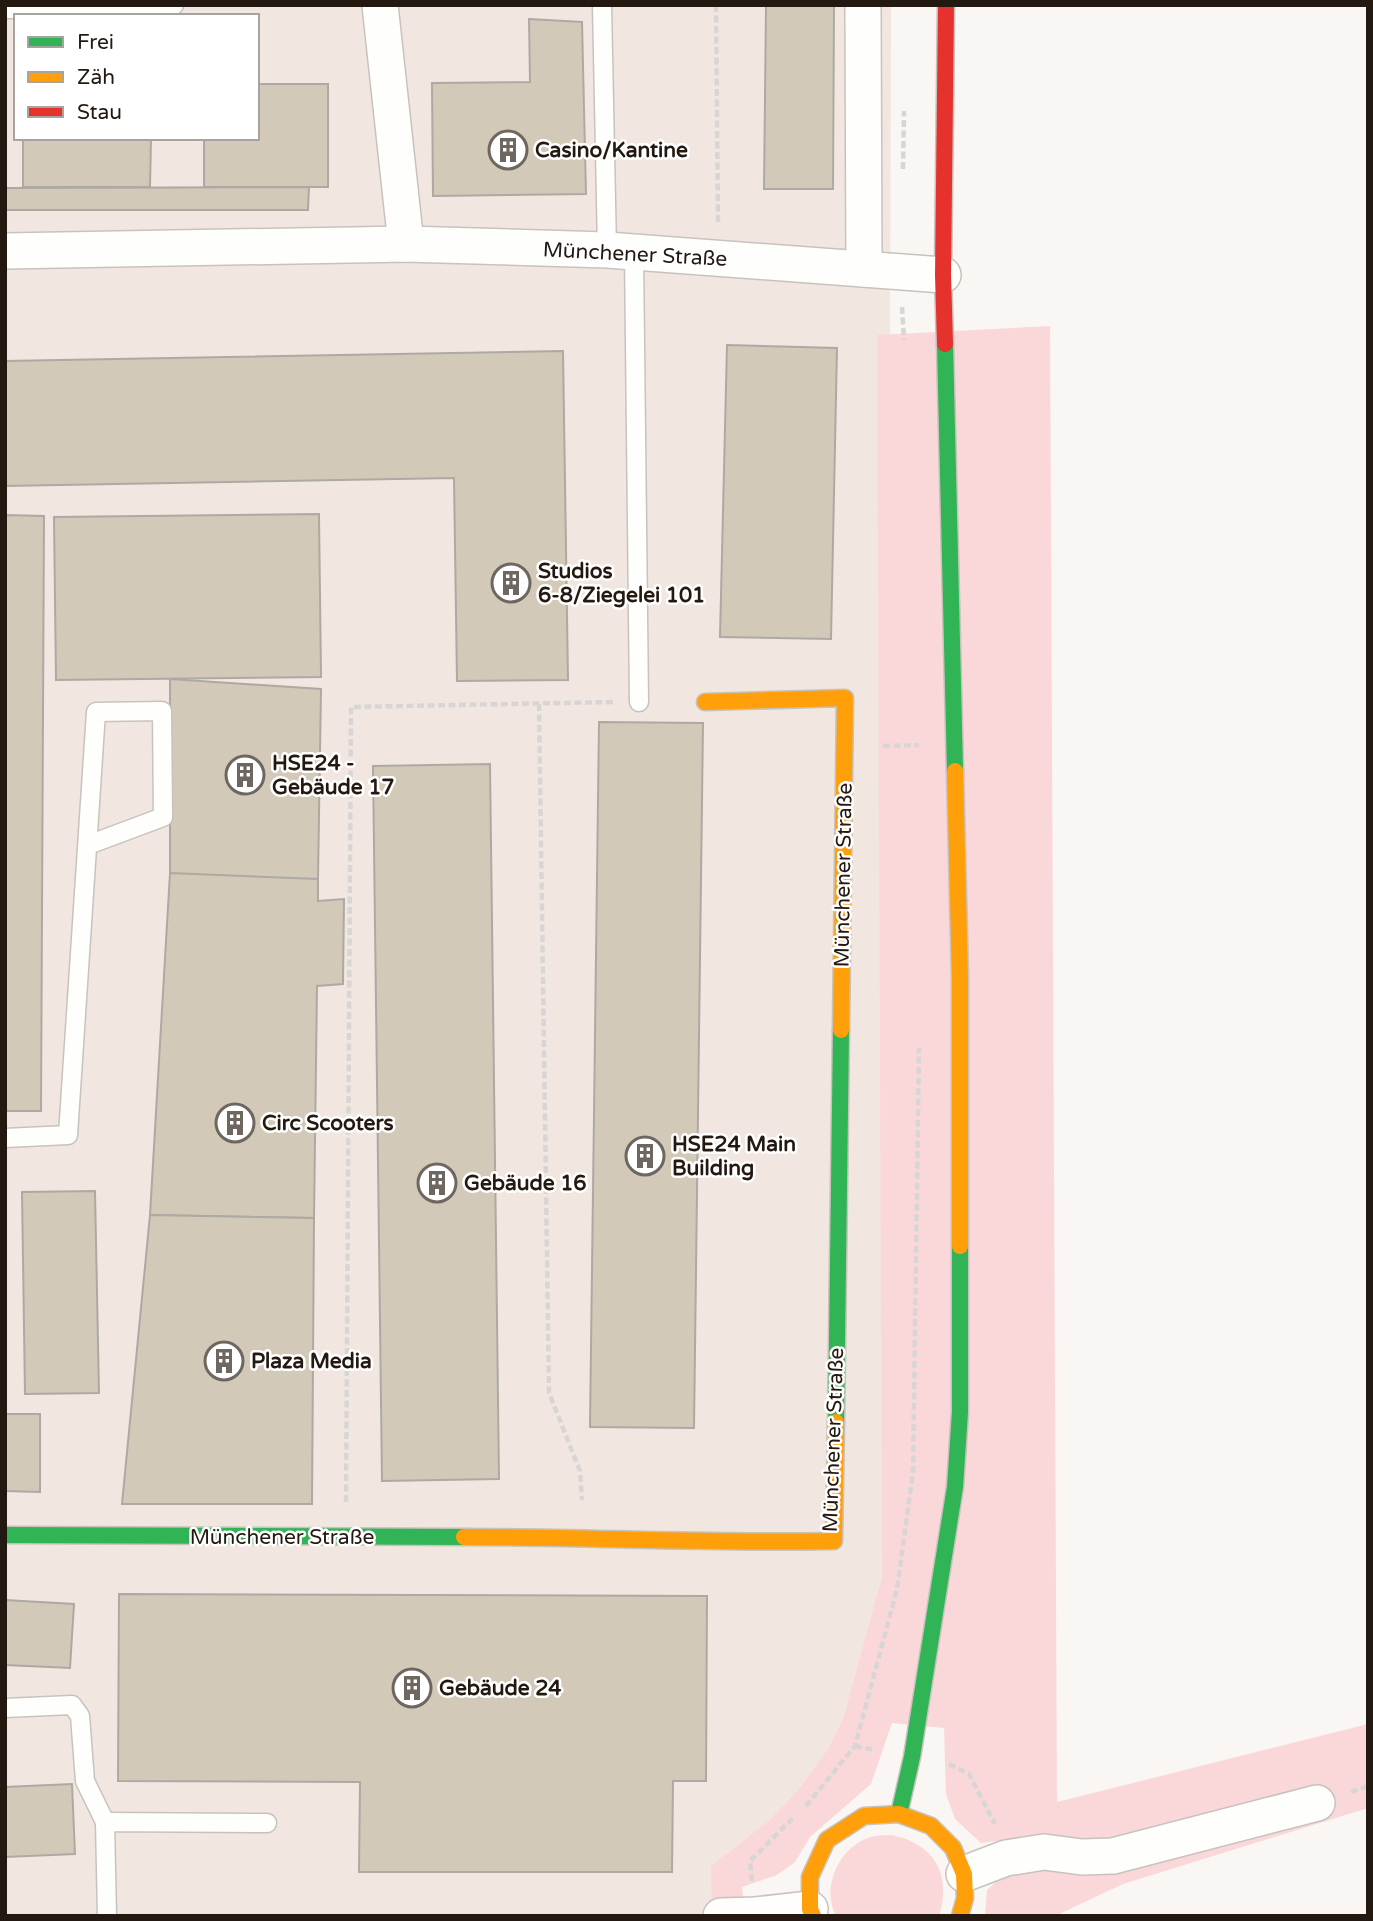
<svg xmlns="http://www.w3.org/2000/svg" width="1373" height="1921" font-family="'Varela Round',sans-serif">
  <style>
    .built { fill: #f1e7e0; fill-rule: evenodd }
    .green { fill: #fad8da }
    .building { fill: #d2c9b8; stroke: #ada9a3; stroke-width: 2 }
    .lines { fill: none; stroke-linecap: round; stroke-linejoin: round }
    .lane-casing { stroke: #c8c2bd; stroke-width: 21 }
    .street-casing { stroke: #c8c2bd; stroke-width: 38 }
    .fast-casing { stroke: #c8c2bd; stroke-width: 19 }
    .slow-casing { stroke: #c8c2bd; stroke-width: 19 }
    .jam-casing { stroke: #c8c2bd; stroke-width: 19 }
    .path { stroke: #d7d6d4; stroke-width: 4.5; stroke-dasharray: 7 3.5; stroke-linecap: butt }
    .lane { stroke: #fefefd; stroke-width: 18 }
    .street { stroke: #fefefd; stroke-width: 35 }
    .fast { stroke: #30b455; stroke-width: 16 }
    .slow { stroke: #ff9f0a; stroke-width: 16 }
    .jam { stroke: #e5322d; stroke-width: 16 }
    .labels { text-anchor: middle; stroke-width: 5; stroke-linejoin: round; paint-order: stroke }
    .poi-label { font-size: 21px; font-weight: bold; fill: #231911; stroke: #fff; text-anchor: start }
    .street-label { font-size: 21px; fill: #231911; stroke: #fff }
  </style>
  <rect width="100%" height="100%" fill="#f9f6f3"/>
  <path class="built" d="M5 5H891L889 708 882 1576 843 1719 827 1750 797 1791 765 1824 712 1916H5ZM16 16H257V138H16Z"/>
  <g class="green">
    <polygon points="1050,326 1057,1802 1368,1724 1368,1808 1123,1884 1055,1916 985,1916 987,1890 999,1879 1037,1870 1032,1836 981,1843 955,1819 946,1794 944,1728 892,1723 871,1784 810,1837 795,1862 777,1875 742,1887 745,1916 712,1916 711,1866 765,1824 797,1791 827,1750 843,1719 882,1576 877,335"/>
    <path d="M892 1835C934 1844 952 1874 939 1916H836C820 1885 841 1843 875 1836 880 1835 886 1835 892 1835Z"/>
  </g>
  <g class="building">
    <polygon points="766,5 834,5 833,189 764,189"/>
    <polygon points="529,19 582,22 586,194 433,196 432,83 530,82"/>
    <polygon points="257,84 328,84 328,187 204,187 204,138 257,138"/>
    <polygon points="23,138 151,138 150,187 23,187"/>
    <polygon points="309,187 308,210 5,210 5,188"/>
    <polygon points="727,345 837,348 831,639 720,637"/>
    <polygon points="563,351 568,680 457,681 454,478 5,486 5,361"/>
    <polygon points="319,514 321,677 56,680 54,517"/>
    <polygon points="5,515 44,516 41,1111 5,1111"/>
    <polygon points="170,679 321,689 318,879 309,882 188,885 170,873"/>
    <polygon points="599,722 703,723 694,1428 590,1427"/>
    <polygon points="490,764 499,1479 382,1481 373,766"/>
    <polygon points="170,873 318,879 318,901 344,899 343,984 317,986 314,1218 150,1215"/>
    <polygon points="95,1191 99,1393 25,1394 22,1192"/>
    <polygon points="150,1215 314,1218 312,1504 122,1504"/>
    <polygon points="5,1414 40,1414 40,1492 5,1491"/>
    <polygon points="119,1594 707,1596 706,1781 673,1781 672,1872 359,1872 360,1782 118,1781"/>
    <polygon points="5,1600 74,1604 70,1668 5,1665"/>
    <polygon points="72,1784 75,1854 5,1857 5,1787"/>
  </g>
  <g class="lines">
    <defs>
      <g id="lane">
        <polyline points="602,5 607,250"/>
        <polyline points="5,9 160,8 174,5"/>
        <polyline points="634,254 639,702"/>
        <polyline points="5,1138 68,1135 96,712 162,711 163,817 88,845"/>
        <polyline points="5,1708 72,1705 80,1716 85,1781 105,1822"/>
        <polyline points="107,1916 105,1822 267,1823"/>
      </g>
      <g id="street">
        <polyline points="380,5 406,244"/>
        <polyline points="863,5 864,269"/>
        <polyline points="5,251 406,244 607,250 943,275"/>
        <polyline points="964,1874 1006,1858 1044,1852 1082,1857 1113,1856 1317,1803"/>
        <polyline points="721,1916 755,1915 810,1909"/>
      </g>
      <g id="fast">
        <polyline points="945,344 955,771"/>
        <polyline points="836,1422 841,1030"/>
        <polyline points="5,1535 464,1537"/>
        <polyline points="899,1814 912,1757 955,1487 960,1412 960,1246"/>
      </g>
      <g id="slow">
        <polyline points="705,702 845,698 841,1030"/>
        <polyline points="955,771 960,978 960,1246"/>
        <path d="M464 1537C587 1537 711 1544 834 1541L836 1422"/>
        <polyline points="813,1916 810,1909 810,1877 827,1840 864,1816 899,1814 931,1826 953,1848 964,1874 965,1898 960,1916"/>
      </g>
      <polyline id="jam" points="945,344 943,275 946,5"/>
    </defs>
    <use href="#lane" class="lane-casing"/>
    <use href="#street" class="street-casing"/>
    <use href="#fast" class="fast-casing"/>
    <use href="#slow" class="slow-casing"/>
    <use href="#jam" class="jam-casing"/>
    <g class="path">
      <polyline points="716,5 718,225"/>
      <polyline points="903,169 904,111"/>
      <polyline points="902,307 904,340"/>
      <polyline points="539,704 549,1393 580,1471 582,1500"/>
      <polyline points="883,746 919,745"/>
      <polyline points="346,1502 351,707 614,702"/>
      <polyline points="855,1746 875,1750"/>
      <polyline points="949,1764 969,1774 995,1824"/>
      <polyline points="1351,1792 1368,1786"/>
      <polyline points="806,1806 855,1746 897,1589 913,1472 919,1048"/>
      <polyline points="752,1881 750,1861 794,1817"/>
    </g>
    <use href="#lane" class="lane"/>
    <use href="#street" class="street"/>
    <use href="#fast" class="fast"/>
    <use href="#slow" class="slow"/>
    <use href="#jam" class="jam"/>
  </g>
  <defs>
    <symbol id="building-ring" viewBox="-11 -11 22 22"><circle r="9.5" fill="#fff" stroke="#6e6660" stroke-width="1.5"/><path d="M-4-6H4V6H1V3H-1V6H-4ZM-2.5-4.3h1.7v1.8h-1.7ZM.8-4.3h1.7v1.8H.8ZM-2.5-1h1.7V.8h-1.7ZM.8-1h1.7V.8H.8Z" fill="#6e6660"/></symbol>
  </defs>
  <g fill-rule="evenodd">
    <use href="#building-ring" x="486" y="128" width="44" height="44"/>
    <use href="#building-ring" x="489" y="561" width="44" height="44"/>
    <use href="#building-ring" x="223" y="753" width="44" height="44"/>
    <use href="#building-ring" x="213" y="1101" width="44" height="44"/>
    <use href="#building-ring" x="623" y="1134" width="44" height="44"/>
    <use href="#building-ring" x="415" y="1161" width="44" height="44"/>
    <use href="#building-ring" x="202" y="1339" width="44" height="44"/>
    <use href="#building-ring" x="390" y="1666" width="44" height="44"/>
  </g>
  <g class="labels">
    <g class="poi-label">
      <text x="535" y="157">Casino/Kantine</text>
      <text x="538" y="578">Studios<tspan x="538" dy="24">6-8/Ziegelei 101</tspan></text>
      <text x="272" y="770">HSE24 -<tspan x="272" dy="24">Gebäude 17</tspan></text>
      <text x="262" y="1130">Circ Scooters</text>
      <text x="672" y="1151">HSE24 Main<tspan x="672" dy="24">Building</tspan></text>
      <text x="464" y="1190">Gebäude 16</text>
      <text x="251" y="1368">Plaza Media</text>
      <text x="439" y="1695">Gebäude 24</text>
    </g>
    <g class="street-label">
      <text transform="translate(635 254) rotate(3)" y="7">Münchener Straße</text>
      <text transform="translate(843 875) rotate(-89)" y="7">Münchener Straße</text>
      <text transform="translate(833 1440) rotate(-88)" y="7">Münchener Straße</text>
      <text x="282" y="1544">Münchener Straße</text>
    </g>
  </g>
  <rect width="1373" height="1921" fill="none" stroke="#231911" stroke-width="14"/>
  <rect x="14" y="14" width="245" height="126" fill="#ffffff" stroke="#a7a3a0" stroke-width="2"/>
  <rect x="28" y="37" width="35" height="10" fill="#30b455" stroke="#a7a3a0" stroke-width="2"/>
  <text x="77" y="49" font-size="21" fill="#231911">Frei</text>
  <rect x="28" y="72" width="35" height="10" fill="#ff9f0a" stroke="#a7a3a0" stroke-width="2"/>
  <text x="77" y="84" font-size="21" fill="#231911">Zäh</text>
  <rect x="28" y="107" width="35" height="10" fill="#e5322d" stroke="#a7a3a0" stroke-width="2"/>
  <text x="77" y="119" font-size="21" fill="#231911">Stau</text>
</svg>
